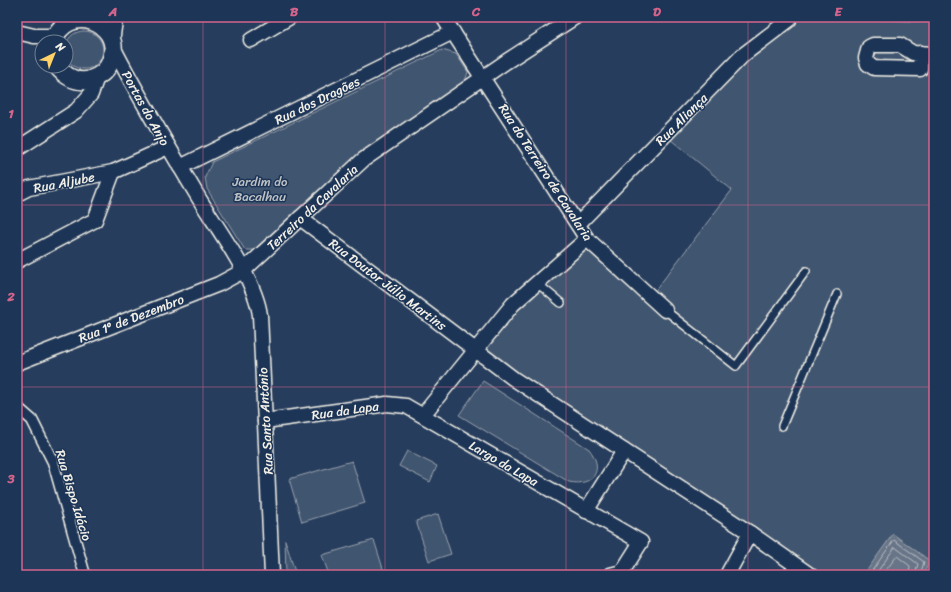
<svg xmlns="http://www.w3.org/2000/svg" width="951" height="592" font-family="Sriracha,sans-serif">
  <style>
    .green { fill: #40546f; stroke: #9aa2ac }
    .water { fill: #677588; stroke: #9fa7ae }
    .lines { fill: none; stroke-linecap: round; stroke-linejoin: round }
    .shore { stroke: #bcbfc2; stroke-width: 1 }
    .service-casing { stroke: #f4f1e8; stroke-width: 10 }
    .pedestrian-casing { stroke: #f4f1e8; stroke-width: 13 }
    .minor-casing { stroke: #f4f1e8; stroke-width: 17 }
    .tertiary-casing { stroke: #f4f1e8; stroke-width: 20 }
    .service { stroke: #1d3557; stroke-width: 7 }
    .pedestrian { stroke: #1d3557; stroke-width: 10 }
    .minor { stroke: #1d3557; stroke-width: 14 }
    .tertiary { stroke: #1d3557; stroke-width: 17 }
    .grid { fill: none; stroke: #d4648c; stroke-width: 1; stroke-opacity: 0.55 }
    .labels { text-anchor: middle; stroke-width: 3; stroke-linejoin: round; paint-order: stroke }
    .street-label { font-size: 13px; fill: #f4f1e8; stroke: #1d3557 }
    .park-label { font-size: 13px; fill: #bec2c4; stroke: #1d3557 }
    .neatline { fill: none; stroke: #d4648c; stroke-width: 1.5 }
    .grid-label { font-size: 13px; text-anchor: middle; font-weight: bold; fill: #d4648c }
  </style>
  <rect width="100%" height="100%" fill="#263d5d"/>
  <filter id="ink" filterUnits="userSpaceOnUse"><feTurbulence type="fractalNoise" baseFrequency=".025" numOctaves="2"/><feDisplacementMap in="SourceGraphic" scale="8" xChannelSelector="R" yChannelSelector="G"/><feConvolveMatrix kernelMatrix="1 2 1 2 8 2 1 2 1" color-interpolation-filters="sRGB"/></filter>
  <g filter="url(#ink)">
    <g class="green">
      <polygon points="804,17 934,22 934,575 799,575 475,349 588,240 651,296 732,190 665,135 789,20"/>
      <circle cx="84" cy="50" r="19"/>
      <polygon points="442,50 456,54 468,72 464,85 263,250 245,250 207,189 205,177 212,162"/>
      <path d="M483 381 589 449C605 469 594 487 569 482L459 415Z"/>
      <polygon points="407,451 437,466 430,482 399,466"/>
      <polygon points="352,461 365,503 302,522 289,479"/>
      <polygon points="438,514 451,554 429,561 416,521"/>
      <polygon points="285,540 296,575 286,575"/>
      <polygon points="374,540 385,575 329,575 322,555"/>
    </g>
    <polygon class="water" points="893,534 930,561 923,575 866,575 865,573"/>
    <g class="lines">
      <g class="shore">
        <polyline points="869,575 894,540 924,562 920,575"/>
        <polyline points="875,575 895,547 918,564 915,575"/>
        <polyline points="882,575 897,556 910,566 909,575"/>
      </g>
      <defs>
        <g id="service">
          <polyline points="537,283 561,303"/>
          <polyline points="665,310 736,366 806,271"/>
          <polyline points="782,426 837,294"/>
        </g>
        <polyline id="pedestrian" points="17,407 32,420 53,462 85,575"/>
        <g id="minor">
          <polyline points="443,17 587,239 665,310"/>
          <polyline points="17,32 34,36 55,36"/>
          <polyline points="251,40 290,17"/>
          <path d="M113 47C140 99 170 150 200 200 219 231 255 279 260 315L272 575"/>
          <polyline points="921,53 920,69 874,68 868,64 866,58 869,47 873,45 900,45 913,53 934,54"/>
          <polyline points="17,149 76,111 91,94 97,77"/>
          <polyline points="180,167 453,32"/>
          <polyline points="17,194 29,188 113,172 168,147"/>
          <polyline points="300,218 514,379 750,533 810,575"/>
          <polyline points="578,224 743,55 789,20"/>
          <polyline points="17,261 95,220 113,172"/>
          <polyline points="17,363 219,284 243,271 363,160 507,61 575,17"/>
          <polyline points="423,415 513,304 587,239"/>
          <polyline points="265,421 387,404 406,406 641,542 622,572 610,575"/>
          <polyline points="586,511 624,451"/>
          <polyline points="727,575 750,533"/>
        </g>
        <g id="tertiary">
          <polyline points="111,38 114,17"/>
          <path d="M53 42C66 1 125 22 111 60 108 70 99 77 89 80 76 83 65 76 57 66"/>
        </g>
      </defs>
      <use href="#service" class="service-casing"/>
      <use href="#pedestrian" class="pedestrian-casing"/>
      <use href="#minor" class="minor-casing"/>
      <use href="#tertiary" class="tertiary-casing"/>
      <use href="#service" class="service"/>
      <use href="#pedestrian" class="pedestrian"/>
      <use href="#minor" class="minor"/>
      <use href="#tertiary" class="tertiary"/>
    </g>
  </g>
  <path class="grid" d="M203 17V575M385 17V575M566 17V575M748 17V575M17 205H934M17 387H934"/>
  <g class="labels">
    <g class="street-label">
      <text transform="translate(317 100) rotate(-26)" y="5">Rua dos Dragões</text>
      <text transform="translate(146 108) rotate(61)" y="5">Portas do Anjo</text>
      <text transform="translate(681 119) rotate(-45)" y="5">Rua Aliança</text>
      <text transform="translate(546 172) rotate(57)" y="5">Rua do Terreiro de Cavalaria</text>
      <text transform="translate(64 182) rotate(-11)" y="5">Rua Aljube</text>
      <text transform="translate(312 207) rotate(-43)" y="5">Terreiro da Cavalaria</text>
      <text transform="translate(388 284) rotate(37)" y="5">Rua Doutor Júlio Martins</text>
      <text transform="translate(131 318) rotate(-21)" y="5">Rua 1º de Dezembro</text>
      <text transform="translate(345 410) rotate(-8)" y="5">Rua da Lapa</text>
      <text transform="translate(265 421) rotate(-93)" y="5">Rua Santo António</text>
      <text transform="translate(504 463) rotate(30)" y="5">Largo da Lapa</text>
      <text transform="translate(74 495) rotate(73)" y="5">Rua Bispo Idácio</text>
    </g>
    <g class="park-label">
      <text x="260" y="186">Jardim do<tspan x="260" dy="15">Bacalhau</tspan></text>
    </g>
  </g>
  <rect width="951" height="592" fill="none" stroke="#1d3557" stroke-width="44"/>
  <g transform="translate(54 54) rotate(43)"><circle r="19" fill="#1d3557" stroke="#738091"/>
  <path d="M0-3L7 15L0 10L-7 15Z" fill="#ffd166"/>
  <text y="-6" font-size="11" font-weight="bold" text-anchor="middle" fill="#f4f1e8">N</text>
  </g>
  <rect x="22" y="22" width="907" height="548" class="neatline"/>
  <g class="grid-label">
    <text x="113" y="16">A</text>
    <text x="294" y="16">B</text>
    <text x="476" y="16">C</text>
    <text x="657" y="16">D</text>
    <text x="838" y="16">E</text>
    <text x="11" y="118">1</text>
    <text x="11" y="301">2</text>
    <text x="11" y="483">3</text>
  </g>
</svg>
